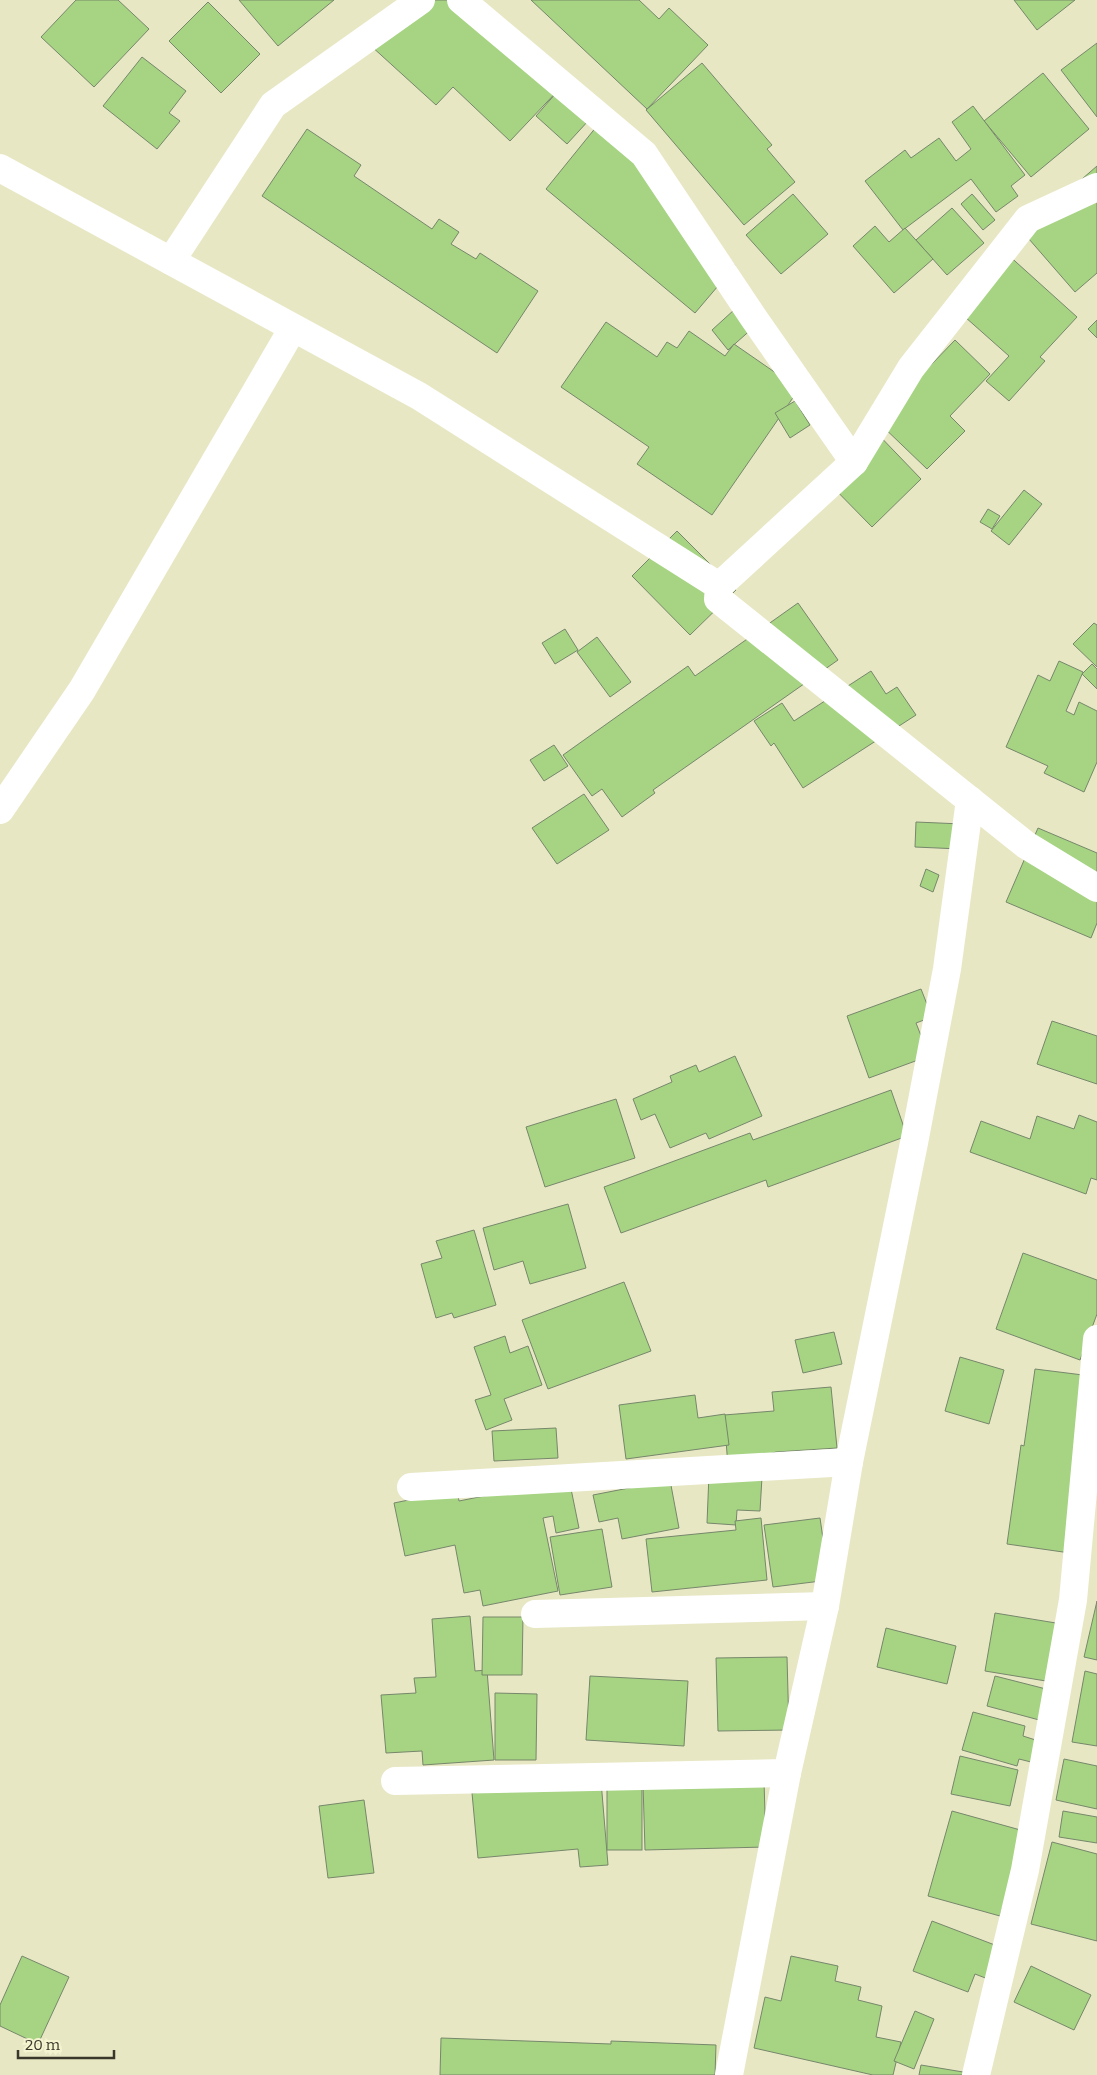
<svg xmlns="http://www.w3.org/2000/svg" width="1097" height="2075" font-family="Bitter,serif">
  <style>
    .building { fill: #a6d482; stroke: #76876b }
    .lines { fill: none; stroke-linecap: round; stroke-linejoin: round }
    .minor { stroke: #fff; stroke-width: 28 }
  </style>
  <rect width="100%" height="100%" fill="#e8e7c4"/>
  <g class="building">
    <polygon points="76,0 118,0 149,29 94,87 41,37"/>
    <polygon points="239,0 334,0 278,46"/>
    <polygon points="412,0 464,0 564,84 510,141 453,87 436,105 370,45"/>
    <polygon points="531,0 639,0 659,19 669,8 708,45 647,109"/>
    <polygon points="1014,0 1075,0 1037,30"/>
    <polygon points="208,2 260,54 221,93 169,41"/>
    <polygon points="1097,43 1097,117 1061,70"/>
    <polygon points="142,57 186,91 169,113 180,121 157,149 103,106"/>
    <polygon points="702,63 772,145 767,149 795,182 744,225 646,110"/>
    <polygon points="1043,73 1089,129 1031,177 984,121"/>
    <polygon points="557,92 589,120 567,144 536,116"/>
    <polygon points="973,106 1025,175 1011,186 1018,196 996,212 971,179 903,230 865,181 905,150 911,158 939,138 956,161 971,149 952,122"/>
    <polygon points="597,126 709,230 735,266 695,313 546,189"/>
    <polygon points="307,129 361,165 354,176 432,229 439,219 459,232 451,244 476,259 480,253 538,291 497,353 262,196"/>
    <polygon points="1097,166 1097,273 1075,292 1022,231"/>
    <polygon points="793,194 828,234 781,274 746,235"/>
    <polygon points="972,194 995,220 983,230 961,204"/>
    <polygon points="952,208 984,243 947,275 916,240"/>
    <polygon points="875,226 889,242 905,228 933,259 894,293 853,246"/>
    <polygon points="1006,253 1077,317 1040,357 1045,361 1009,401 986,381 1009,356 956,309"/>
    <polygon points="746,299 763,319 728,350 712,330"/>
    <polygon points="1097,320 1097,338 1088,329"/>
    <polygon points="606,322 657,357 667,342 677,348 689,331 725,356 734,344 799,389 712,515 637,464 649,447 561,387"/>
    <polygon points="955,340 990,374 950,416 965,431 927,469 877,421"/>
    <polygon points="795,401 810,425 790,438 775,413"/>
    <polygon points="871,427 921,479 872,527 822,476"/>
    <polygon points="1024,490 1042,504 1009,545 991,531"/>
    <polygon points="988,509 1000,516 992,529 980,522"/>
    <polygon points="677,531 736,590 690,635 632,576"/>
    <polygon points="798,603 838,660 653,790 655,793 622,817 602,789 592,796 563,755 688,666 695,676"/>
    <polygon points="1094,623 1097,625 1097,667 1073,644"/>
    <polygon points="565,629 578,650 555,664 542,643"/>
    <polygon points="597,637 631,682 610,697 577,652"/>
    <polygon points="1059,661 1083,672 1066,711 1074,715 1079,702 1097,711 1097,762 1084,792 1044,773 1048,766 1006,747 1038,675 1050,681"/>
    <polygon points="1092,664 1097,669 1097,689 1082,674"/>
    <polygon points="871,671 886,694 897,687 916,715 803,788 774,743 771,746 754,721 782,703 794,721"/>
    <polygon points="554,745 568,766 544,781 530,760"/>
    <polygon points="584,794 609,830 557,864 532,828"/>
    <polygon points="916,822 962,824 960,849 915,847"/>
    <polygon points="1038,828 1097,853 1097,923 1091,938 1006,902"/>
    <polygon points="926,869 939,875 933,892 920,886"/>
    <polygon points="921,989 932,1017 916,1023 929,1056 869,1078 847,1016"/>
    <polygon points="1052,1021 1097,1036 1097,1084 1037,1064"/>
    <polygon points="735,1056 762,1116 709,1139 706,1133 670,1148 655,1114 641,1120 633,1099 672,1082 670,1076 696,1065 699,1072"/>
    <polygon points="891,1090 907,1136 768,1187 766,1180 621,1233 604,1187 750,1133 753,1140"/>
    <polygon points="616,1099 635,1158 545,1187 526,1127"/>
    <polygon points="1079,1115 1097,1122 1097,1180 1091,1178 1086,1194 970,1152 981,1121 1030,1139 1037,1116 1074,1129"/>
    <polygon points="568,1204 586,1268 530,1284 523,1261 494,1270 483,1228"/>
    <polygon points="474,1230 496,1305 454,1318 452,1313 436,1318 421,1264 442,1258 436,1241"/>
    <polygon points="1023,1253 1097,1280 1097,1314 1080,1360 996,1329"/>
    <polygon points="624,1282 651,1351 548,1389 522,1320"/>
    <polygon points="834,1332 842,1364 803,1373 795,1340"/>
    <polygon points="505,1336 510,1353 528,1346 542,1385 504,1399 512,1420 486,1430 475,1400 491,1395 474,1347"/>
    <polygon points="960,1357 1004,1370 989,1424 945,1411"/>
    <polygon points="1035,1369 1091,1376 1070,1553 1007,1544 1021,1445 1024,1446"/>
    <polygon points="831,1387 837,1448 776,1452 728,1466 724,1415 774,1411 772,1392"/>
    <polygon points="695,1395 698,1418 725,1414 729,1445 626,1459 619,1405"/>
    <polygon points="556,1428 558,1458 494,1461 492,1431"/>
    <polygon points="709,1474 762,1477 760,1511 737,1510 736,1525 707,1523"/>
    <polygon points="569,1479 579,1528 556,1533 553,1516 543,1518 558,1591 483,1606 480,1590 464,1593 455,1545 405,1556 394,1503 457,1490 459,1501"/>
    <polygon points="670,1480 679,1528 622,1539 618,1518 599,1522 593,1495"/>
    <polygon points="761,1518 767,1580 652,1592 646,1539 736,1530 735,1521"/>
    <polygon points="820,1518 829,1580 773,1587 764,1525"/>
    <polygon points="602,1529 612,1587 560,1595 550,1537"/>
    <polygon points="1097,1601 1097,1660 1084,1657"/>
    <polygon points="995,1613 1062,1624 1052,1682 985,1671"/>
    <polygon points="470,1616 475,1671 487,1670 494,1760 423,1765 422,1751 386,1753 381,1695 416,1693 414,1678 436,1677 432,1619"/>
    <polygon points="483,1617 523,1617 522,1675 482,1675"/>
    <polygon points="886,1628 956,1646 947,1684 877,1667"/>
    <polygon points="787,1657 789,1730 718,1731 716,1658"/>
    <polygon points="1085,1671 1097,1674 1097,1746 1072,1742"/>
    <polygon points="590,1676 688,1681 684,1746 586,1740"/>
    <polygon points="995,1676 1050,1690 1043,1721 987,1706"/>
    <polygon points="495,1693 537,1694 536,1760 495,1760"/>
    <polygon points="973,1712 1025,1726 1023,1736 1045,1743 1039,1764 1019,1759 1017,1766 962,1750"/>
    <polygon points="960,1756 1018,1770 1010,1806 951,1794"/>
    <polygon points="1064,1759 1097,1766 1097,1809 1056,1800"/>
    <polygon points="601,1781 608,1865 580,1867 578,1849 478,1858 472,1793"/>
    <polygon points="764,1781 766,1847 645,1850 643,1784"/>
    <rect x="607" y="1783" width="35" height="67"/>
    <polygon points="364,1800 374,1873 328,1878 319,1806"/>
    <polygon points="952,1811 1024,1831 1000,1916 928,1896"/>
    <polygon points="1063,1811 1097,1817 1097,1843 1059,1837"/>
    <polygon points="1052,1842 1097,1854 1097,1941 1031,1924"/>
    <polygon points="932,1921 1000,1947 988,1979 975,1974 968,1992 913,1971"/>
    <polygon points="22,1956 69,1977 38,2044 0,2026 0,2005"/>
    <polygon points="791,1956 838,1966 835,1981 861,1987 858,2000 882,2006 876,2037 901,2042 893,2075 873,2075 754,2048 765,1997 781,2001"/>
    <polygon points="1031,1966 1091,1995 1074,2030 1014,2002"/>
    <polygon points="915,2011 934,2019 914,2069 894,2061"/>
    <polygon points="441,2038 611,2044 611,2041 716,2045 715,2075 440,2075"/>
    <polygon points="921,2065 969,2073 968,2075 919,2075"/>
  </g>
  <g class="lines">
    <g class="minor">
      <polyline points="461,0 644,154 753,317 854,462"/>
      <polyline points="0,168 419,396 719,586 718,599 1026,845 1097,888"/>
      <polyline points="171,261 273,105 421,0"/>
      <polyline points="719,586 854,462 911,368 1028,219 1097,187"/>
      <polyline points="0,810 82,690 293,328"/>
      <polyline points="411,1487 849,1462"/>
      <polyline points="535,1614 825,1606"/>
      <polyline points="395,1781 787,1773"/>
      <polyline points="729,2075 787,1773 825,1606 849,1462 914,1143 947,969 970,800"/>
      <polyline points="976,2075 1025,1870 1073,1600 1097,1339"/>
    </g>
  </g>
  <path d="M18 2050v8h96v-8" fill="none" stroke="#383729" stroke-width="2.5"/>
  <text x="25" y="2050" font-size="15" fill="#383729" stroke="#f5f4d1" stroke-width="4" paint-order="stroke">20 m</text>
</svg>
